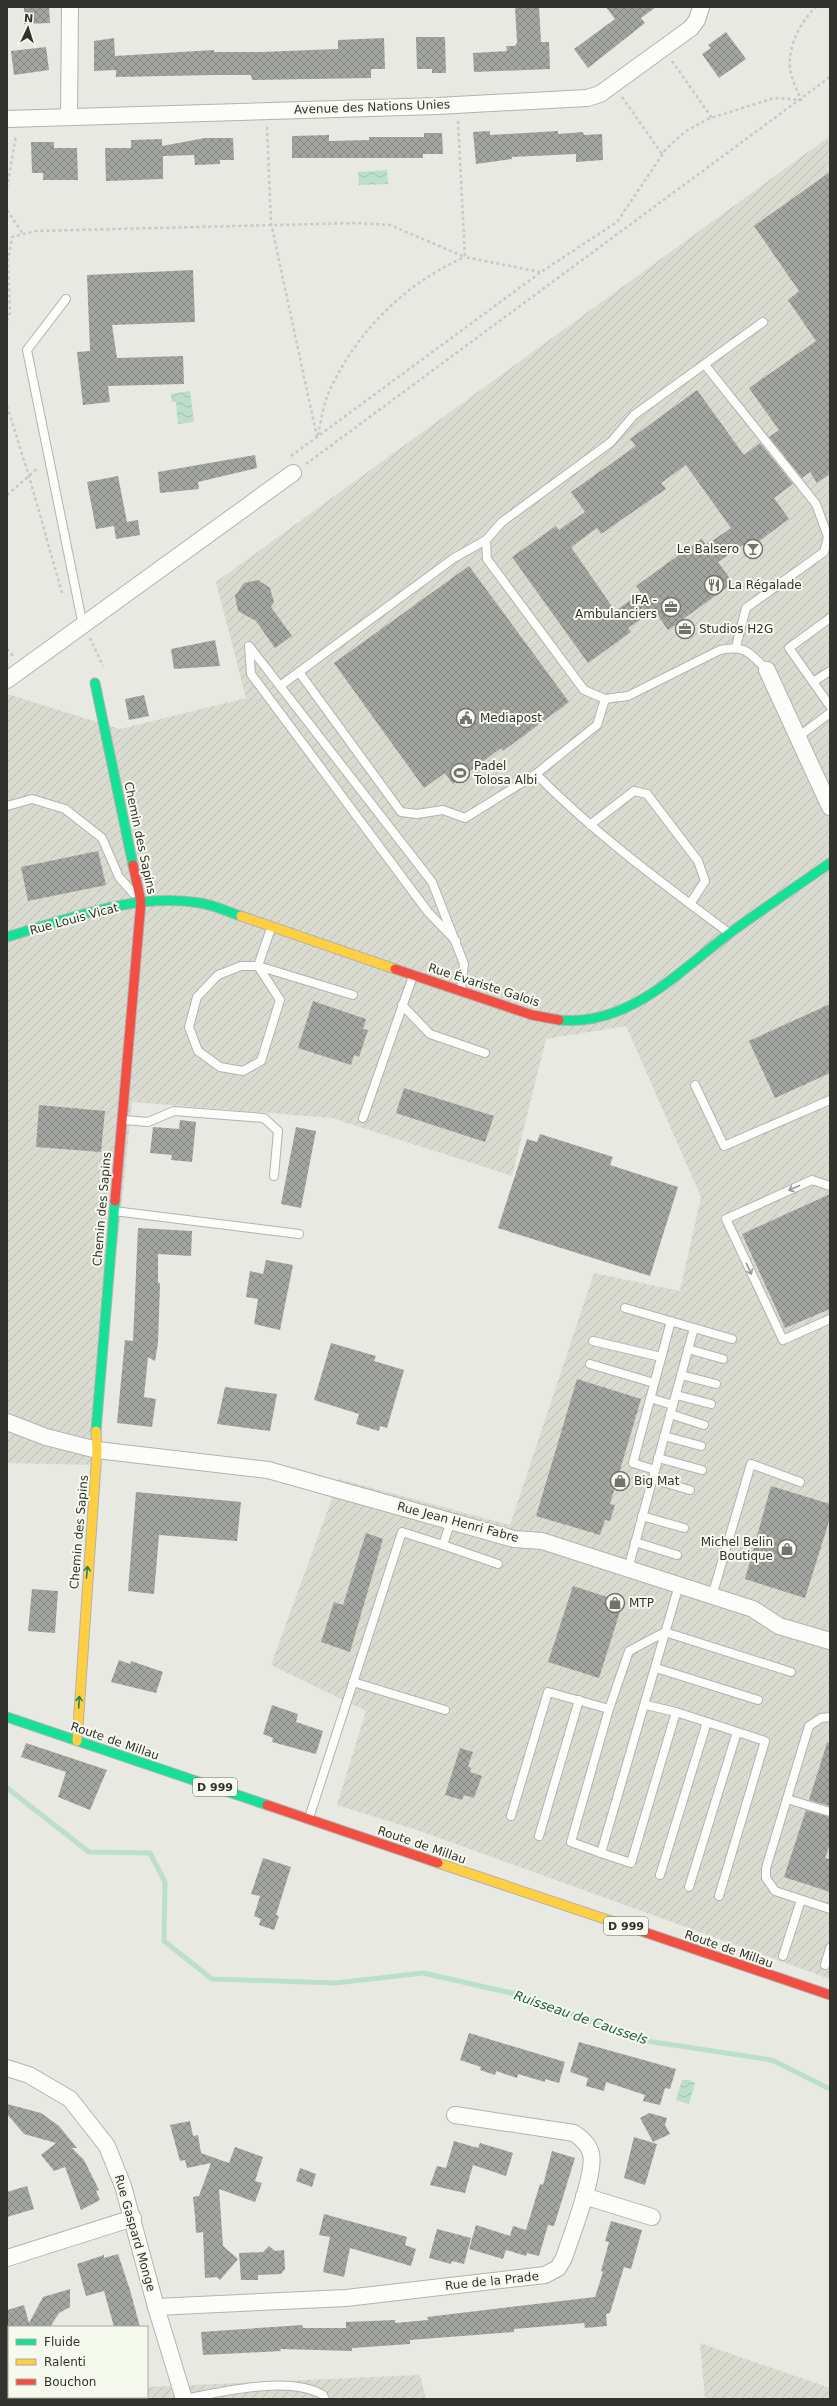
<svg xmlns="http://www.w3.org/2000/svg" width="837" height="2406" font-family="'DejaVu Sans',sans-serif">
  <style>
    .industrial { fill: url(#industrial-furrows) }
    .water { fill: url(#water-waves) }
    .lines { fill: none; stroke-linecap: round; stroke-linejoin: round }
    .stream { stroke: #bbdfca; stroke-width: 5 }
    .building { fill: url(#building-cross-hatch); fill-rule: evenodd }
    .lane-casing { stroke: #b2b3ae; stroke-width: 10 }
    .street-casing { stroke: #b2b3ae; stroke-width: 18 }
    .fast-casing { stroke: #b2b3ae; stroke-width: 11 }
    .slow-casing { stroke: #b2b3ae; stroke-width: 11 }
    .jam-casing { stroke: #b2b3ae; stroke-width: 11 }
    .path { stroke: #c8c8c7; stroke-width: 2.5; stroke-dasharray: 3 3; stroke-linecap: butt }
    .lane { stroke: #fcfcfb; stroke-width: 8 }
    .street { stroke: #fcfcfb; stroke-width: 16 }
    .fast { stroke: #16e098; stroke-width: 9 }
    .slow { stroke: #ffcf43; stroke-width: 9 }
    .jam { stroke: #f24e42; stroke-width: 9 }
    .oneway { stroke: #979895 }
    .oneway2 { stroke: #25815e }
    .labels { text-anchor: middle; stroke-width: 4; stroke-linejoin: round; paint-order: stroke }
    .shield { fill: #f6f9ee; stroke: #6d6e68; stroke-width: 1 }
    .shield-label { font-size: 11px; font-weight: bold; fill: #32332f }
    .street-label { font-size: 12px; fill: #32332f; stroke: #f6f9ee }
    .poi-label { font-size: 12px; fill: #32332f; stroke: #f6f9ee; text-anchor: start }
    .water-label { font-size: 13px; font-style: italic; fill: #1f5a3f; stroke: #f6f9ee }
  </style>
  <defs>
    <pattern id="industrial-furrows" width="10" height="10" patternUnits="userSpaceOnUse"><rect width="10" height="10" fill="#d9dbd0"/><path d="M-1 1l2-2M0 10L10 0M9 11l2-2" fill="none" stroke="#bbbcb3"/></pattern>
    <pattern id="water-waves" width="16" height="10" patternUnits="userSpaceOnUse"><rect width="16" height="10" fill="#bbdfca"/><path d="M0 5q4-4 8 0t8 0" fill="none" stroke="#a1c0ae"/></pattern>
    <pattern id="building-cross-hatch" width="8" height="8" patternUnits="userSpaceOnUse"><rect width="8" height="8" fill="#a3a5a1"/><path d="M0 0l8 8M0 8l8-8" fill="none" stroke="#858784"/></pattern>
  </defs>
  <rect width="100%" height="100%" fill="#e8e9e3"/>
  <g class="industrial">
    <polygon points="830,136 830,1979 417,1830 337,1805 366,1711 271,1665 339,1479 510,1525 594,1273 680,1291 701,1197 626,1026 546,1039 512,1176 332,1118 132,1102 95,1465 7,1463 7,694 120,729 246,698 216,582"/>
    <polygon points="700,2343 830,2388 830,2399 705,2399"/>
    <polygon points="420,2375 426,2399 7,2399 9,2394 9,2397 147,2397 147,2387"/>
  </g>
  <g class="water">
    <polygon points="387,170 388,184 359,185 358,172"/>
    <polygon points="190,391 194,422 178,424 176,402 172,402 171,394"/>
    <polygon points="682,2080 689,2080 695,2083 689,2104 676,2100"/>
  </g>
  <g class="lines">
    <polyline class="stream" points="7,1788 89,1852 150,1853 165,1882 164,1941 212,1979 336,1983 423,1973 525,1996 640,2040 772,2060 830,2089"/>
  </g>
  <g class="building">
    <polygon points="24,7 49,7 50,23 24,24"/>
    <polygon points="515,7 539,7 541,42 549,42 550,69 474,72 473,53 507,51 506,46 515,46 517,43"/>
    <polygon points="606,7 656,7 641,18 645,23 588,68 574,49 615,19"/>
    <polygon points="726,32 746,59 719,78 702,54 711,48 708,45"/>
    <polygon points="416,37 445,37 446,73 432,73 432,69 417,69"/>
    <polygon points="114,38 115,56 214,50 214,52 261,52 338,49 338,40 384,38 385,69 371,69 371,78 252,80 251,75 214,75 116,77 116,70 94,71 94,41"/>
    <polygon points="46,47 49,70 14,75 11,51"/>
    <polygon points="490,131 490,135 558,131 558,134 583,132 584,135 602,134 603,160 576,162 576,154 512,157 512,159 476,164 473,132"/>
    <polygon points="424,133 442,133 443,154 423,154 423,158 292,158 292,136 329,135 329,141 369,140 369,137 424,137"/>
    <polygon points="205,138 233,138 234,160 220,160 220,164 195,165 194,155 163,156 163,179 106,181 105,148 131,148 131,140 162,139 162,146"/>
    <polygon points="31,142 54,142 54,148 77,148 78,180 43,180 43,173 32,173"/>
    <polygon points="830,172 830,474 817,483 810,472 802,478 769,437 779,430 749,388 816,341 788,300 799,291 754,226"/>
    <polygon points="193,270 195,322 112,325 117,358 183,356 184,384 108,386 110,402 83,405 77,352 90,351 87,275"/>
    <path d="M697 390 744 455 760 443 793 484 774 498 789 519 747 550 743 545 718 562 733 583 668 630 654 610 628 628 631 632 588 663 512 557 556 526 559 530 585 512 571 492 636 446 630 439ZM686 465 731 528 706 545 702 539 683 552 636 586 641 593 615 611 571 547 597 528 601 534 666 489 661 483Z"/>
    <polygon points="255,455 257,468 198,482 199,489 160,493 158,472"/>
    <polygon points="118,476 127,522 138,520 140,535 116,539 114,526 96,529 87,482"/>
    <polygon points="469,566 569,702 503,751 501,748 453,784 445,773 424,788 334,663"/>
    <polygon points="258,580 270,588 274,602 271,607 292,636 275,648 256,621 238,611 235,596 244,583"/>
    <polygon points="215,640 220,666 174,669 171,649"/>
    <polygon points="144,695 149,716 129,720 125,699"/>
    <polygon points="98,851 106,885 28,901 21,867"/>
    <polygon points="313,1001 366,1019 363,1029 368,1030 359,1057 354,1055 351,1065 298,1048"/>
    <polygon points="830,1004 830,1073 775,1098 749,1041"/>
    <polygon points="404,1088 494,1116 485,1142 396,1113"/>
    <polygon points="39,1105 105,1111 101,1152 36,1147"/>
    <polygon points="180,1120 196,1122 192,1162 171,1160 172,1155 150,1153 153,1127 179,1129"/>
    <polygon points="296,1127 316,1131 301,1208 281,1204"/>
    <polygon points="540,1134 613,1157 610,1165 678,1187 650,1276 498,1228 527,1139 537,1142"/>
    <polygon points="830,1194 830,1309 785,1328 742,1234"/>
    <polygon points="138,1228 192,1231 191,1256 158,1254 158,1283 160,1283 158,1343 155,1361 148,1357 144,1397 156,1399 152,1427 117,1423 125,1340 133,1341"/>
    <polygon points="266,1260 293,1265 280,1330 254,1324 258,1299 246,1297 250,1271 263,1274"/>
    <polygon points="331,1343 376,1356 374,1361 404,1370 387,1428 380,1426 379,1431 356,1424 359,1414 314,1400"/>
    <polygon points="577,1379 641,1399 610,1504 615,1505 610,1521 605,1520 600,1535 536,1516"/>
    <polygon points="225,1387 277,1394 270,1431 217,1424"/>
    <polygon points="771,1486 830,1504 830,1518 805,1598 745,1579"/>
    <polygon points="136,1492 241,1502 237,1541 159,1535 154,1594 128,1591"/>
    <polygon points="366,1533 383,1539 350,1652 321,1642 334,1602 343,1605"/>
    <polygon points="573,1586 623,1602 599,1678 548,1662"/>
    <polygon points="32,1589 58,1591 55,1633 28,1631"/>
    <polygon points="119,1660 130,1664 131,1661 163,1672 156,1693 111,1682"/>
    <polygon points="272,1705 298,1714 296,1722 323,1731 316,1754 272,1742 273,1738 263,1734"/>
    <polygon points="26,1743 107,1770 90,1810 58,1797 66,1772 21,1757"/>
    <polygon points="827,1743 830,1743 830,1806 809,1800"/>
    <polygon points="460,1748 473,1752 468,1766 471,1768 470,1772 482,1776 474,1798 464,1795 462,1800 445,1795"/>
    <polygon points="806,1810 830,1817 830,1844 825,1858 830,1859 830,1892 784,1877"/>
    <polygon points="263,1858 291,1867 276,1915 279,1916 274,1930 259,1925 261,1919 254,1916 260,1896 251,1894"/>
    <polygon points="469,2033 565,2062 559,2083 545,2079 545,2082 518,2074 517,2078 496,2071 495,2075 480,2070 481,2067 460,2060"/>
    <polygon points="579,2042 676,2069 670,2089 665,2088 660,2105 643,2101 645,2095 606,2082 604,2091 586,2086 588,2078 570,2072"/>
    <polygon points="7,2104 41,2113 59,2126 77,2148 72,2148 84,2160 99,2190 96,2191 100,2200 81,2210 65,2167 54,2171 41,2155 56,2143 24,2134 7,2114"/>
    <polygon points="649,2113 667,2118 665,2125 670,2134 653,2142 640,2118"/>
    <polygon points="190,2121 193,2136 198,2135 201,2153 229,2163 235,2147 263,2157 255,2181 262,2183 255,2202 219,2189 223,2246 238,2259 220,2280 217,2277 205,2278 203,2232 196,2233 195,2216 193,2197 199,2196 211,2163 187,2168 185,2160 180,2161 170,2125"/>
    <polygon points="634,2137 657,2144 645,2185 624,2178"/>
    <polygon points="454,2141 478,2148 480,2143 513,2153 506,2176 473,2165 465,2193 430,2185 437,2166 446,2168"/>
    <polygon points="552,2151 575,2158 554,2226 548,2225 539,2256 527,2253 526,2256 506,2250 503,2259 469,2249 476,2225 510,2236 513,2226 526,2230 540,2184 543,2185"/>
    <polygon points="300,2168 316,2174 312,2187 296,2181"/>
    <polygon points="27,2186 34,2209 7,2217 7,2192"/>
    <polygon points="324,2214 407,2237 405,2245 416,2249 411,2266 350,2248 344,2277 323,2272 330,2237 319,2235"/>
    <polygon points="611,2221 642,2230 631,2269 624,2267 610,2313 606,2314 607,2326 585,2328 584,2323 514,2329 514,2332 410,2340 410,2344 352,2348 352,2351 280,2349 281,2351 203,2355 201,2332 302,2325 303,2328 346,2328 346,2322 395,2320 395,2323 428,2320 427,2317 595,2297 603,2272 601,2271 609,2242 605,2241"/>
    <polygon points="437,2229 471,2238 464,2264 452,2261 451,2264 429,2258"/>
    <polygon points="269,2246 275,2251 284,2250 285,2269 281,2274 258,2275 258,2280 241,2280 239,2253 263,2252"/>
    <polygon points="118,2254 130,2290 140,2327 114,2327 104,2291 86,2296 77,2264 104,2255 104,2258"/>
    <polygon points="70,2289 70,2307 59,2313 50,2327 7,2327 7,2310 24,2305 29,2323 43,2297"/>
  </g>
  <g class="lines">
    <defs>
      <g id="lane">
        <polyline points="66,299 27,350 83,626"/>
        <path d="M763 322 634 415 611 442 502 522 486 540 487 559 584 690 605 699 628 696 720 650C747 645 749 653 767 670"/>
        <polyline points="705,365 816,504 828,537 824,552 746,608 736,647"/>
        <polyline points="830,618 789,648 830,706"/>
        <polyline points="299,672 401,812 417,814 443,810 465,818 536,774 597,725 605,699"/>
        <polyline points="813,682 830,671"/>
        <polyline points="280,686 454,558 486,540"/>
        <polyline points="798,737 830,713"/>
        <path d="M536 774C595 834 662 883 729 933"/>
        <polyline points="7,806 32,799 65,809 102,838 119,877 133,893"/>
        <polyline points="590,825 634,791 647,794 698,861 705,881 690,904"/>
        <polyline points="271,928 258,966 280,1000 261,1061 243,1071 220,1067 198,1051 189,1027 197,997 218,975 241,966 258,966 353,995"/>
        <polyline points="456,941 428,912 251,674 249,646 432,882 464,964 461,990"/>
        <polyline points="402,1005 430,1034 485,1053"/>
        <polyline points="695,1085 724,1146 830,1100"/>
        <polyline points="363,1118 413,976"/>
        <polyline points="124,1120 148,1122 174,1111 264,1118 278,1131 274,1176"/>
        <polyline points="830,1186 812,1180 726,1219 783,1340 830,1319"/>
        <polyline points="114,1211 299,1234"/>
        <polyline points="625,1308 694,1328 628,1569"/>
        <polyline points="694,1328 732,1339"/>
        <polyline points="593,1341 661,1357"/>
        <polyline points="688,1349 723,1359"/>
        <polyline points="590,1364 654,1383"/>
        <polyline points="681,1375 716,1384"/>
        <polyline points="676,1395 711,1404"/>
        <polyline points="650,1398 673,1405"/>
        <polyline points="670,1414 704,1425"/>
        <polyline points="664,1436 701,1446"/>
        <polyline points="658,1458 702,1470"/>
        <polyline points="655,1470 633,1463 671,1321"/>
        <polyline points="652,1479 690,1490"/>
        <polyline points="642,1516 684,1528"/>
        <polyline points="635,1542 677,1555"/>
        <polyline points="443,1545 498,1564"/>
        <polyline points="712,1596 751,1464 800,1482"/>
        <polyline points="656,1668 758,1700"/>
        <polyline points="353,1682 445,1710"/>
        <polyline points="646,1705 676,1712 631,1863 601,1853 679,1585"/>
        <polyline points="676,1712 765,1741 719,1896"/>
        <polyline points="830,1717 821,1718 809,1726 766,1868 766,1878 775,1891 830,1909"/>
        <polyline points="787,1799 830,1812"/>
        <polyline points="511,1816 548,1692 609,1709 629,1651 665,1632 791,1672"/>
        <polyline points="309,1818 402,1532 443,1545 451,1521"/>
        <polyline points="539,1836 579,1700"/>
        <polyline points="601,1853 571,1842 609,1709"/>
        <polyline points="660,1875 707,1722"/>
        <polyline points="689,1887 737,1732"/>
        <polyline points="783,1956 801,1900"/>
        <polyline points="825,1965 830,1948"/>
        <path d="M184 2399C223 2392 288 2375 323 2395L325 2399"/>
      </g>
      <g id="street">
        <polyline points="69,117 70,7"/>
        <polyline points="7,119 437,106 587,98 600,94 691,28 697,20 701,7"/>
        <polyline points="767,670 830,807"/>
        <polyline points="7,680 293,473"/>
        <polyline points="7,1422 46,1437 97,1450 268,1470 514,1539 542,1541 753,1609 779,1626 830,1641"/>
        <polyline points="7,2068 29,2075 70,2099 107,2146 123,2186 156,2307 184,2399"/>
        <polyline points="584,2196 652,2217"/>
        <polyline points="7,2258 133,2218"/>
        <path d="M156 2307 346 2298 545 2275 558 2268 564 2258C571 2236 596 2173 591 2154 589 2144 581 2138 574 2133L455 2115"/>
      </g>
      <g id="fast">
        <polyline points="95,683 133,865"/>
        <path d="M7 937C68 919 136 892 200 903 214 905 228 912 241 916"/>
        <path d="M559 1020C629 1027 679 971 730 933 763 909 797 886 830 863"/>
        <polyline points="96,1431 115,1201"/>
        <polyline points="7,1717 267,1805"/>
      </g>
      <g id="slow">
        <polyline points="241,916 395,969"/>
        <polyline points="77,1741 97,1450 96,1431"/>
        <polyline points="438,1863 644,1932"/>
      </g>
      <g id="jam">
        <polyline points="395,969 532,1015 559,1020"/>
        <polyline points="115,1201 141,902 133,865"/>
        <polyline points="267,1805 438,1863"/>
        <polyline points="644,1932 830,1995"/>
      </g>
    </defs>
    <use href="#lane" class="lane-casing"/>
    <use href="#street" class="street-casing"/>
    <use href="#fast" class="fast-casing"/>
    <use href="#slow" class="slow-casing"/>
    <use href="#jam" class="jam-casing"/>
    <g class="path">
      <polyline points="672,61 712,118"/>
      <polyline points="622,97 662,154"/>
      <polyline points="458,121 465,257 540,272"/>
      <polyline points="267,127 271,223 317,437"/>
      <polyline points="7,188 16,135"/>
      <polyline points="7,210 23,234"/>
      <polyline points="7,321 10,313 8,260 12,237 36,231 356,223 390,225 465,257"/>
      <polyline points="7,406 29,476 62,593"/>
      <path d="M318 435C321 422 323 406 328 394 355 333 405 283 465 257"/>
      <path d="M291 456 541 272 617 222 666 149 686 131 708 119 774 98 801 100C797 90 791 78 790 68 788 46 800 22 816 7"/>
      <polyline points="306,464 830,77"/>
      <polyline points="7,495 38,468"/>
      <polyline points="90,638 103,666"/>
      <polyline points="7,649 13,656"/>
    </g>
    <use href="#lane" class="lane"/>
    <use href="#street" class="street"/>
    <use href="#fast" class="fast"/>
    <use href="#slow" class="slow"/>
    <use href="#jam" class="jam"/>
  </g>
  <defs><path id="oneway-shaft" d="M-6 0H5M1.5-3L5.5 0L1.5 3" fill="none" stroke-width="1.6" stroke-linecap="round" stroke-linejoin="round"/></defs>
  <g class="oneway">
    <use href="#oneway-shaft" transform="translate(794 1188) rotate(156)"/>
    <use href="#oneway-shaft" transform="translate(749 1269) rotate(65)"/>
  </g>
  <g class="oneway2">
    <use href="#oneway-shaft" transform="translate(87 1572) rotate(-85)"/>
    <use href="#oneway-shaft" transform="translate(79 1702) rotate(-87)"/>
  </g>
  <defs>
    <symbol id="bar-ring" viewBox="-11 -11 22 22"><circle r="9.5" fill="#f6f9ee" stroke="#72736e" stroke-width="1.5"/><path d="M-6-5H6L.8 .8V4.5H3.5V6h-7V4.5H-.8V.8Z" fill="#72736e"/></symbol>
    <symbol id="restaurant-ring" viewBox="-11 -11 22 22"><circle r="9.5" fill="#f6f9ee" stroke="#72736e" stroke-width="1.5"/><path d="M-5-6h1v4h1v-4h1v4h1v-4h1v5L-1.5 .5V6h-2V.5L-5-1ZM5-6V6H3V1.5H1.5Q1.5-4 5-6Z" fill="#72736e"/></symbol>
    <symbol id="office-ring" viewBox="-11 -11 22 22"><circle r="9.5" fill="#f6f9ee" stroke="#72736e" stroke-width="1.5"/><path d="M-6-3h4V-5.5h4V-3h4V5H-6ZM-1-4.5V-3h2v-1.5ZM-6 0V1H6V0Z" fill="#72736e"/></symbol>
    <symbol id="civic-ring" viewBox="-11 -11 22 22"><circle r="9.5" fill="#f6f9ee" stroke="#72736e" stroke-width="1.5"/><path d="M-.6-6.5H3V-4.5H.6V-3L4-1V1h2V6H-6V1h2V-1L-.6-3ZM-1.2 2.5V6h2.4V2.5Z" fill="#72736e"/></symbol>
    <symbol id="stadium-ring" viewBox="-11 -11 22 22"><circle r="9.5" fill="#f6f9ee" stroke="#72736e" stroke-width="1.5"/><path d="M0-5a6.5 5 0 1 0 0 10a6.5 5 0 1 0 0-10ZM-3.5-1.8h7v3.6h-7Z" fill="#72736e"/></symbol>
    <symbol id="shop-ring" viewBox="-11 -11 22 22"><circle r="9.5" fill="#f6f9ee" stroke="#72736e" stroke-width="1.5"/><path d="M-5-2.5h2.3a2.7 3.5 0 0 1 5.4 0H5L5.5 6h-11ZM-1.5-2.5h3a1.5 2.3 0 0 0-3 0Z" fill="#72736e"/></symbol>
  </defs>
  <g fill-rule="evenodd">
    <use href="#bar-ring" x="742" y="538" width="22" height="22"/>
    <use href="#restaurant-ring" x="703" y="574" width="22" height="22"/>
    <use href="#office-ring" x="660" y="596" width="22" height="22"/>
    <use href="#office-ring" x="674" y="618" width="22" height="22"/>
    <use href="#civic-ring" x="455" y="707" width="22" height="22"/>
    <use href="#stadium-ring" x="449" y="762" width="22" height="22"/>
    <use href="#shop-ring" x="609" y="1470" width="22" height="22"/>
    <use href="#shop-ring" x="776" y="1538" width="22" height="22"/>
    <use href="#shop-ring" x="604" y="1592" width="22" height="22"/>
  </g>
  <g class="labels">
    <g class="shield">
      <rect x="193" y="1778" width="44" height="18" rx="3"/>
      <rect x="604" y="1917" width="44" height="18" rx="3"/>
    </g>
    <g class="shield-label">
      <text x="215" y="1791">D 999</text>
      <text x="626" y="1930">D 999</text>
    </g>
    <g class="street-label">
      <text transform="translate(372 107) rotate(-2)" y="4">Avenue des Nations Unies</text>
      <text transform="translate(140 838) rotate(78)" y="4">Chemin des Sapins</text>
      <text transform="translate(74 919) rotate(-15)" y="4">Rue Louis Vicat</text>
      <text transform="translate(484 985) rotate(18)" y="4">Rue Évariste Galois</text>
      <text transform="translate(102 1209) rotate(-85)" y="4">Chemin des Sapins</text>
      <text transform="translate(458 1522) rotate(15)" y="4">Rue Jean Henri Fabre</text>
      <text transform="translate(79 1532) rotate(-85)" y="4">Chemin des Sapins</text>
      <text transform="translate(115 1741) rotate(19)" y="4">Route de Millau</text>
      <text transform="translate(422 1845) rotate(19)" y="4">Route de Millau</text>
      <text transform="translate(729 1949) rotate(19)" y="4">Route de Millau</text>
      <text transform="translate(135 2233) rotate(74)" y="4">Rue Gaspard Monge</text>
      <text transform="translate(492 2281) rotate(-6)" y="4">Rue de la Prade</text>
    </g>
    <g class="poi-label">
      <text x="739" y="553" text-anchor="end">Le Balsero</text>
      <text x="728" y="589">La Régalade</text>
      <text x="657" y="604" text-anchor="end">IFA -<tspan x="657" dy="14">Ambulanciers</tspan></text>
      <text x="699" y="633">Studios H2G</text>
      <text x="480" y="722">Mediapost</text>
      <text x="474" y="770">Padel<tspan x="474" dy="14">Tolosa Albi</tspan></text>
      <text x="634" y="1485">Big Mat</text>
      <text x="773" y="1546" text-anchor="end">Michel Belin<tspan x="773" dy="14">Boutique</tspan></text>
      <text x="629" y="1607">MTP</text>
    </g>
    <g class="water-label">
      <text transform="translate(581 2017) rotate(19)" y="5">Ruisseau de Caussels</text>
    </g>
  </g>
  <rect width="837" height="2406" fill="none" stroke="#32332f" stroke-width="16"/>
  <rect x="8" y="2326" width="140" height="72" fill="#f6f9ee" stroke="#a8aaa2"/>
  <rect x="16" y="2339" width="20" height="6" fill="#16e098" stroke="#a8aaa2"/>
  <text x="44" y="2346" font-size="12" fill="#32332f">Fluide</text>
  <rect x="16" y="2359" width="20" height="6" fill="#ffcf43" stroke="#a8aaa2"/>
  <text x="44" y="2366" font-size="12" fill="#32332f">Ralenti</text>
  <rect x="16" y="2379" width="20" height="6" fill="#f24e42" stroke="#a8aaa2"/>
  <text x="44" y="2386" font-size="12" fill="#32332f">Bouchon</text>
  <g transform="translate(28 28) rotate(4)" stroke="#f6f9ee" stroke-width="3" paint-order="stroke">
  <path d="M0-3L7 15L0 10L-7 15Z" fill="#32332f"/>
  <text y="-6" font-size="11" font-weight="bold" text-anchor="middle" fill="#32332f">N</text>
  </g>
</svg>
